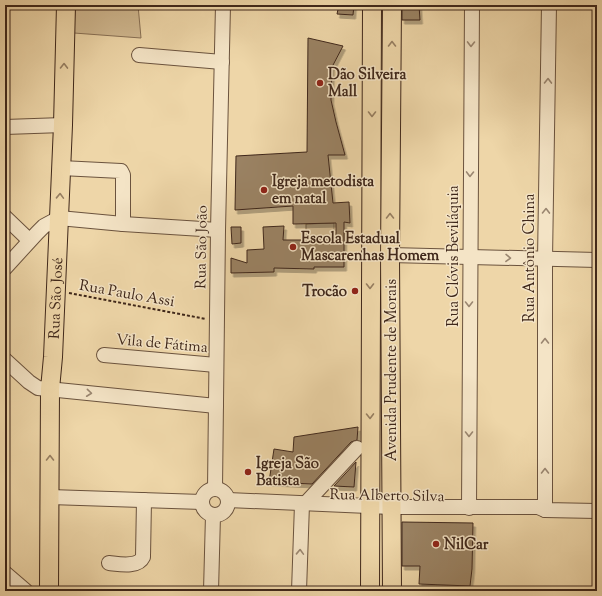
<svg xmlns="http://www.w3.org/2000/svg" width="602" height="596" font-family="'Sorts Mill Goudy',serif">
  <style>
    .green { fill: #d0b890; stroke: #887055 }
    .building { fill: #9a8264; stroke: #3f271a; filter: url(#shadow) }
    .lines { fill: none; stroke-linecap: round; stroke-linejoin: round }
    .minor-casing { stroke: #6b533e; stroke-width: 16 }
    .major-casing { stroke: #3f271a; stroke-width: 20 }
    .path { stroke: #3f271a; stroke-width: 2; stroke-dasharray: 3 2; stroke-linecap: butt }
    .minor { stroke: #f4e4c6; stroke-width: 14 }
    .major { stroke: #eed6a8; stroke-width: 18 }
    .oneway { stroke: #967e61 }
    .oneway2 { stroke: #9a8670 }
    .poi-dot { fill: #8f2418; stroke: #f4e4c6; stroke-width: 1.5 }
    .labels { text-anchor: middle; stroke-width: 3; stroke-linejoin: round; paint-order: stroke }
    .poi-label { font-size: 15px; font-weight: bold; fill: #3f271a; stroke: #f4e4c6; text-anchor: start }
    .street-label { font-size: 15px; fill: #3f271a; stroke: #f4e4c6 }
  </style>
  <defs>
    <filter id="shadow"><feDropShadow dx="2.5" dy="4" stdDeviation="0" flood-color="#0004"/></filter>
  </defs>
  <rect width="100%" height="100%" fill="#eed6a8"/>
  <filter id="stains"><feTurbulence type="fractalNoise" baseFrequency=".005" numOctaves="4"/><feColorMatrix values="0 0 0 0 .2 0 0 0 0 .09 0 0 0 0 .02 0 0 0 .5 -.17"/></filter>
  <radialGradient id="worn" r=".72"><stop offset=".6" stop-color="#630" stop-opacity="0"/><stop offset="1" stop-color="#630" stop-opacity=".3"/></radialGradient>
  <g class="green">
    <polygon points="75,5 138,5 141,38 74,33"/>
    <polygon points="334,223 334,239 306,239 306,224"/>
  </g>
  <g class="building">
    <polygon points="339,5 354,5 353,15 337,14"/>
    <polygon points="402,5 419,5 420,20 402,20"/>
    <polygon points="308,38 343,46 332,67 331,100 336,122 345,155 328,155 333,203 349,202 350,223 344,222 344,267 314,267 314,269 274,268 274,272 231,273 231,258 247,263 247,250 264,249 263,227 284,226 283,240 336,240 336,223 293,224 293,206 235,210 236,156 307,152"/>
    <polygon points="231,227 241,227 241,243 232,244"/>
    <polygon points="358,427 357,440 351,442 312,484 269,482 274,449 293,452 294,437"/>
    <polygon points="356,462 354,487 334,486"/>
    <polygon points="402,522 473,523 472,569 470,586 419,584 420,566 402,566"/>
  </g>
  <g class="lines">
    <defs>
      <g id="minor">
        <polyline points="139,55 222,62"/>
        <polyline points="5,127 63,125"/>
        <polyline points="61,168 121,171 123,175 123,224"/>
        <polyline points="5,217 29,240"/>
        <polyline points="390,255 597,260"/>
        <polyline points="5,268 37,233 44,226 59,218 123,224 218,230"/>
        <polyline points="104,355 216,365"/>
        <polyline points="5,360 29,382 38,388 216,406"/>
        <polyline points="215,489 218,230 223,5"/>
        <circle cx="215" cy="502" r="13"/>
        <polyline points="50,497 202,502"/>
        <polyline points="228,500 391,507 538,507 545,510 597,511"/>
        <polyline points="305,504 357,448"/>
        <polyline points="469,508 472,5"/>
        <polyline points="545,510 545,259 549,5"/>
        <path d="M109 563C119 564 138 568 143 557L144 500"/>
        <polyline points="5,573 26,591"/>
        <polyline points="211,591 213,515"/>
        <polyline points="299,591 302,504"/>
      </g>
      <g id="major">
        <path id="s1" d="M49 591 50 389 53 357 63 125 66 5"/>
        <polyline points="370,591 372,5"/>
        <polyline points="392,591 390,255 392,5"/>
      </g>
    </defs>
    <use href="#minor" class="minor-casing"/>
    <use href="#major" class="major-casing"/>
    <polyline class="path" points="69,293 206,319"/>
    <use href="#minor" class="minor"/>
    <use href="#major" class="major"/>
  </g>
  <defs><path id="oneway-chevron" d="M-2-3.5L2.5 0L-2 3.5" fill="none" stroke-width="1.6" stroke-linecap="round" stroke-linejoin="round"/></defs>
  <g class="oneway">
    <use href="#oneway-chevron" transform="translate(392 44) rotate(-90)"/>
    <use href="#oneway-chevron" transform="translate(64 66) rotate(-89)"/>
    <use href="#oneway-chevron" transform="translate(372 114) rotate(90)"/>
    <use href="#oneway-chevron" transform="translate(60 196) rotate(-88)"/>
    <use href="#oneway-chevron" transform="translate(390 216) rotate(-90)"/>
    <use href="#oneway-chevron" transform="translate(370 286) rotate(90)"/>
    <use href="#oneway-chevron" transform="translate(370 416) rotate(89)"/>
    <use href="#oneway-chevron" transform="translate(50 458) rotate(-90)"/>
  </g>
  <g class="oneway2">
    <use href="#oneway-chevron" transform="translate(471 44) rotate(91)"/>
    <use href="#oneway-chevron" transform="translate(548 81) rotate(-89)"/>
    <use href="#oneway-chevron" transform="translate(470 174) rotate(91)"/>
    <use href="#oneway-chevron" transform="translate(546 211) rotate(-89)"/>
    <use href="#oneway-chevron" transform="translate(508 258) rotate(1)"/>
    <use href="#oneway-chevron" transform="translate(469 304) rotate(90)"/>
    <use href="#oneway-chevron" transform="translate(545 341) rotate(-90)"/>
    <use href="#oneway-chevron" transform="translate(89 393) rotate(6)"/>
    <use href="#oneway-chevron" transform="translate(469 434) rotate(90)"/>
    <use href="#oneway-chevron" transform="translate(545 471) rotate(-90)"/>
    <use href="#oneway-chevron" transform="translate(300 552) rotate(-88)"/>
  </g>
  <g class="poi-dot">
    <circle cx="320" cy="83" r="4"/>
    <circle cx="264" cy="190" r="4"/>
    <circle cx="293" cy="247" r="4"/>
    <circle cx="355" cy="291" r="4"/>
    <circle cx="248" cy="472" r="4"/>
    <circle cx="436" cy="544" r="4"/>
  </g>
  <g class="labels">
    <g class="poi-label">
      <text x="328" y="79">Dão Silveira<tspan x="328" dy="17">Mall</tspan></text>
      <text x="272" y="186">Igreja metodista<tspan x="272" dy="17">em natal</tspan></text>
      <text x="301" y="243">Escola Estadual<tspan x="301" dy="17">Mascarenhas Homem</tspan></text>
      <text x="347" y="296" text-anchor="end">Trocão</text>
      <text x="256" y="468">Igreja São<tspan x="256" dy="17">Batista</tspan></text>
      <text x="444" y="549">NilCar</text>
    </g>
    <g class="street-label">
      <text transform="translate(201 247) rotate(-89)" y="5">Rua São João</text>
      <text transform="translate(453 256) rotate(-90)" y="5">Rua Clóvis Beviláquia</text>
      <text transform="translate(529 258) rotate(-90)" y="5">Rua Antônio China</text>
      <text transform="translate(127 293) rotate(10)" y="5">Rua Paulo Assi</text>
      <text dy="5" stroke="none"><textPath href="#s1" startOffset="293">Rua São José</textPath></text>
      <text transform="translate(162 343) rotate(5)" y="5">Vila de Fátima</text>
      <text transform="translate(391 370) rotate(-90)" y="5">Avenida Prudente de Morais</text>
      <text transform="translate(387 495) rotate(1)" y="5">Rua Alberto Silva</text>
    </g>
  </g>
  <rect width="602" height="596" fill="none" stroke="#eed6a8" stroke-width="20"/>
  <rect x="6" y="6" width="590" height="584" fill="none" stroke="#3f271a" stroke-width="2"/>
  <rect x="10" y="10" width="582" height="576" fill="none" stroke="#3f271a"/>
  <rect width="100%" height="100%" filter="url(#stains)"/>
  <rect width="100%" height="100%" fill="url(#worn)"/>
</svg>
